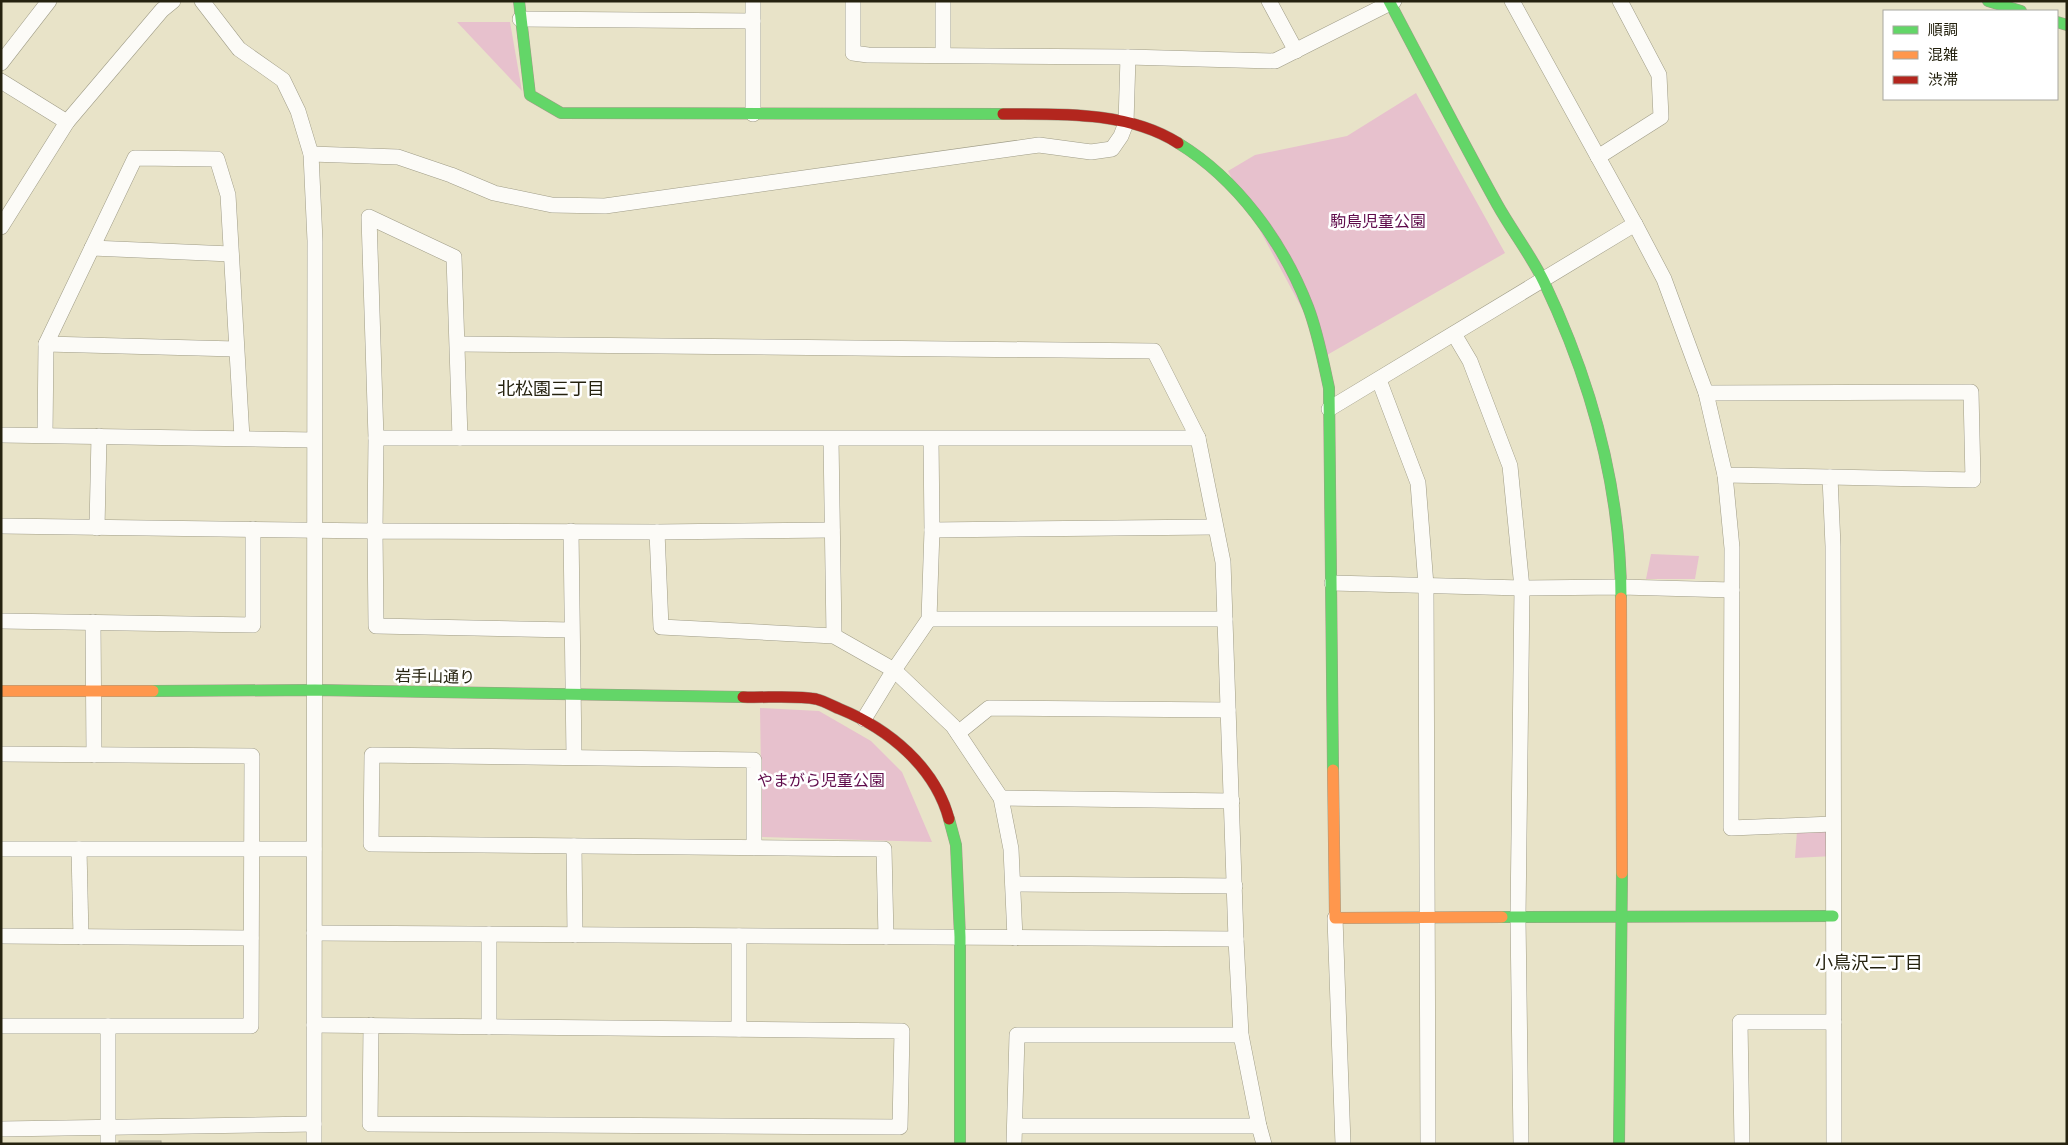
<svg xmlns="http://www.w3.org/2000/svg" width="2068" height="1145" font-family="Quicksand,'Noto Sans JP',sans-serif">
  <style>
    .green { fill: #e7c1cd }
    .building { fill: #cac6b0; stroke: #a4a08c }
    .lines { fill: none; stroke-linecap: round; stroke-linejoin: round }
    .street-casing { stroke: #9f9c87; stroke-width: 16 }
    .fast-casing { stroke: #9f9c87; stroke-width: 12 }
    .slow-casing { stroke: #9f9c87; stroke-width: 12 }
    .jam-casing { stroke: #9f9c87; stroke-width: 12 }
    .street { stroke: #fcfbf7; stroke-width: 15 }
    .fast { stroke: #63d668; stroke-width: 11 }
    .slow { stroke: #ff974d; stroke-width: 11 }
    .jam { stroke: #b3261e; stroke-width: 11 }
    .labels { text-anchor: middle; stroke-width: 5; stroke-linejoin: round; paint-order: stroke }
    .park-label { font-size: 16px; fill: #5f0b4b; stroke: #fff }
    .street-label { font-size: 16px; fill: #25220f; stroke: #fff }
    .neighbourhood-label { font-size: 18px; fill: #25220f; stroke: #fff }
  </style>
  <rect width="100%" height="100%" fill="#e8e3c8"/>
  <g class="green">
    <polygon points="457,22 510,22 522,91"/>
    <polygon points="1416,93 1505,253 1327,355 1228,171 1255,155 1347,136"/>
    <polygon points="1651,554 1699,556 1695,579 1646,579"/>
    <polygon points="760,708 819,711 871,741 902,772 932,842 762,837"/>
    <polygon points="1832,830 1833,856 1795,858 1797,831"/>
  </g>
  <rect class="building" x="119" y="1141" width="42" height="3"/>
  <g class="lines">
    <defs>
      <g id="street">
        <polyline points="202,1 239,49 283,80 298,111 311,154 315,241 314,1144"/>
        <polyline points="853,1 853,53 868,55 1128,57 1275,61 1394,1"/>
        <polyline points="1269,1 1296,51"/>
        <polyline points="1512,1 1635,224"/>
        <polyline points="520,19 753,21"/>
        <polyline points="943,55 943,1"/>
        <polyline points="1,63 49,1"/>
        <polyline points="1,81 67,122"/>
        <polyline points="753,114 753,1"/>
        <polyline points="311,154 398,157 451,175 494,193 552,205 605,206 1039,145 1091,152 1112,149 1121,136 1126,123 1128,57"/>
        <polyline points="1598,157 1661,117 1659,75 1620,1"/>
        <polyline points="1,227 67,122 162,10 173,1"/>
        <polyline points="92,248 231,254"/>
        <polyline points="1454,334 1470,361 1510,466 1522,588 1518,918 1521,1144"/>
        <polyline points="46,344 236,349"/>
        <polyline points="458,344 1154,351 1198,438"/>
        <polyline points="1379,380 1418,483 1426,585 1428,1144"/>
        <polyline points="1706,393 1971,392 1973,480 1830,477"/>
        <polyline points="1329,409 1635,224 1664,279 1706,393 1725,475 1830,477 1833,546 1834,1144"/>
        <polyline points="1,435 314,440"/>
        <polyline points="45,435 46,344 135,158 217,159 228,195 242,438"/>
        <polyline points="376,438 369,217 454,257 460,438"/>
        <polyline points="831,439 834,636"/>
        <polyline points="1725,475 1732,548 1731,828 1833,824"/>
        <polyline points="1,526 375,531 376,438 1198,438 1223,562 1236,939 1241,1035 1259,1126 1264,1144"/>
        <polyline points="97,528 99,436"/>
        <polyline points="932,530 1215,527"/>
        <polyline points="571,531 574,757"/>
        <polyline points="657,532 661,627 834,636 894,670 953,726 1001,798 1011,849 1015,938"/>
        <polyline points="1332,583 1522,588 1621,587 1732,590"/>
        <polyline points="929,619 1225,619"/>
        <polyline points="1,621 253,625 253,529"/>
        <polyline points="93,622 94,755"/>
        <polyline points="571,630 376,626 375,531 657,532 832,530"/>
        <polyline points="864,719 894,670 929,619 932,530 931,439"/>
        <polyline points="958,733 989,708 1228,710"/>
        <polyline points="1,754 252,756 251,1026 1,1026"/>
        <polyline points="1001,798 1232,801"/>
        <polyline points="574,846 575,935"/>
        <polyline points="754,848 754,760 372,755 371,844 884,849 886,937"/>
        <polyline points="1,849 314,849"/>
        <polyline points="79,849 81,937"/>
        <polyline points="1013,884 1235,886"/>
        <polyline points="1335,918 1343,1144"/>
        <polyline points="314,933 1236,939"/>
        <polyline points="489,934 489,1027"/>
        <polyline points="1,936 251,938"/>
        <polyline points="739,936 739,1029"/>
        <polyline points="314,1025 902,1031 900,1127 370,1124 371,1025"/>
        <polyline points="1015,1126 1259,1126"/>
        <polyline points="1,1129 314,1124"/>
        <polyline points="108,1144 108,1026"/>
        <polyline points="1014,1144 1017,1035 1241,1035"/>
        <polyline points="1742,1144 1740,1022 1834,1022"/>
      </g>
      <g id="fast">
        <polyline points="519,1 530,95 561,113 1003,114"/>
        <path d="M1389 1C1425 69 1460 137 1497 204 1512 231 1531 255 1544 282 1591 381 1621 488 1621 598"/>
        <polyline points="1988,1 2021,11"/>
        <polyline points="2057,22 2067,25"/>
        <path d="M1178 143C1237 179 1283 242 1308 307 1318 333 1323 361 1329 388L1333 770"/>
        <polyline points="153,691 315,690 743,697"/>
        <polyline points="949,819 956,845 960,937 960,1144"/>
        <polyline points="1502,917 1833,916"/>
        <polyline points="1619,1144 1622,873"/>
      </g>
      <g id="slow">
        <polyline points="1621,598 1622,873"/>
        <polyline points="1,691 153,691"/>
        <polyline points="1333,770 1335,918 1502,917"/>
      </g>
      <g id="jam">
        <path d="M1003 114C1060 114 1128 111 1178 143"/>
        <path d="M743 697C764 698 796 695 816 699 824 701 833 706 840 709 889 729 935 767 949 819"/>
      </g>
    </defs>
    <use href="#street" class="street-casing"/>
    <use href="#fast" class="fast-casing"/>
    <use href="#slow" class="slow-casing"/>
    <use href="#jam" class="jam-casing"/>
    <use href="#street" class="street"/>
    <use href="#fast" class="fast"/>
    <use href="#slow" class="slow"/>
    <use href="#jam" class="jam"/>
  </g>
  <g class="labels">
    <g class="park-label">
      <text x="1378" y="227">駒鳥児童公園</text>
      <text x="821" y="786">やまがら児童公園</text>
    </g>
    <g class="street-label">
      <text transform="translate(435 676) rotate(1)" y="6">岩手山通り</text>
    </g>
    <g class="neighbourhood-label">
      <text x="551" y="395">北松園三丁目</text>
      <text x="1869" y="969">小鳥沢二丁目</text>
    </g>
  </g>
  <rect width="2068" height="1145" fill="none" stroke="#25220f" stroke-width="5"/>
  <rect x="1883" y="10" width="175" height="90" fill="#ffffff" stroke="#a8a79f"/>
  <rect x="1893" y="26" width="25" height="8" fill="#63d668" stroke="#a8a79f"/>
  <text x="1928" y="35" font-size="15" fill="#25220f">順調</text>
  <rect x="1893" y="51" width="25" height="8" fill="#ff974d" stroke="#a8a79f"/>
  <text x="1928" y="60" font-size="15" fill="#25220f">混雑</text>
  <rect x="1893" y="76" width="25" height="8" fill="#b3261e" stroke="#a8a79f"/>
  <text x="1928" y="85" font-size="15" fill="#25220f">渋滞</text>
</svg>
